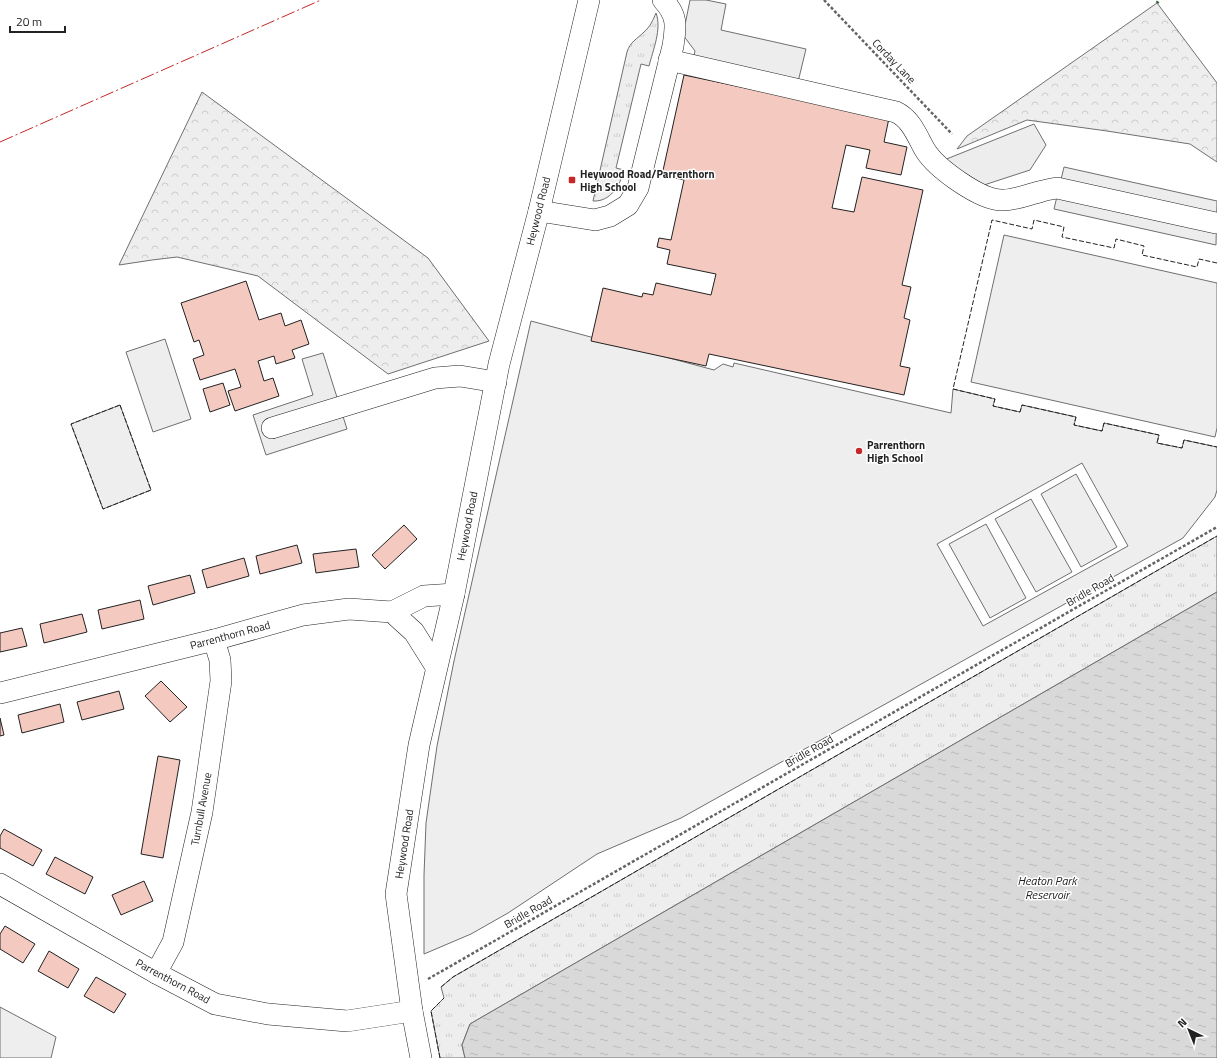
<svg xmlns="http://www.w3.org/2000/svg" width="1217" height="1058" font-family="'Titillium Web',sans-serif">
  <style>
    .grass { fill: url(#grass-tufts); stroke: #6f6f6f }
    .forest { fill: url(#forest-crowns); stroke: #6f6f6f }
    .park { fill: #eee; stroke: #6f6f6f; fill-rule: evenodd }
    .parking { fill: #ededed; stroke: #6f6f6f }
    .water { fill: url(#water-ripples); stroke: #6f6f6f }
    .building { fill: #f3c9c0; stroke: #222 }
    .lines { fill: none; stroke-linecap: round; stroke-linejoin: round }
    .minor-casing { stroke: #222; stroke-width: 22 }
    .path { stroke: #646464; stroke-width: 2.5; stroke-dasharray: 3 2; stroke-linecap: butt }
    .minor { stroke: #fff; stroke-width: 21 }
    .hedge { stroke: #2f5e38; stroke-width: 3; stroke-dasharray: 2 3; stroke-linecap: butt }
    .fence { stroke: #222; stroke-width: 1; stroke-dasharray: 5 2; stroke-linecap: butt }
    .power { stroke: #c62828; stroke-width: 1; stroke-dasharray: 14 3 2 3; stroke-linecap: butt }
    .poi-dot { fill: #c62828; stroke: #fff; stroke-width: 1.5 }
    .labels { text-anchor: middle; stroke-width: 3; stroke-linejoin: round; paint-order: stroke }
    .street-label { font-size: 11px; fill: #222; stroke: #fff }
    .poi-label { font-size: 11px; font-weight: bold; fill: #222; stroke: #fff; text-anchor: start }
    .water-label { font-size: 12px; font-style: italic; fill: #222; stroke: #fff }
  </style>
  <defs>
    <pattern id="grass-tufts" width="24" height="20" patternUnits="userSpaceOnUse"><rect width="24" height="20" fill="#eee"/><path d="M3 7l-1-3M5 7V3M7 7l1-3M15 17l-1-3M17 17v-4M19 17l1-3" fill="none" stroke="#ccc"/></pattern>
    <pattern id="forest-crowns" width="20" height="18" patternUnits="userSpaceOnUse"><rect width="20" height="18" fill="#eee"/><path d="M2 6a3 3 0 1 1 6 0M12 15a3 3 0 1 1 6 0" fill="none" stroke="#ccc"/></pattern>
    <pattern id="water-ripples" width="26" height="14" patternUnits="userSpaceOnUse"><rect width="26" height="14" fill="#d9d9d9"/><path d="M2 4q2-2 4 0t4 0M15 11q2-2 4 0t4 0" fill="none" stroke="#bababa"/></pattern>
  </defs>
  <rect width="100%" height="100%" fill="#fff"/>
  <g class="grass">
    <path d="M656 13C662 29 653 50 649 66L641 64 616 168 624 170C620 186 610 202 593 201L627 52C630 42 637 39 644 32 650 27 653 20 656 13Z"/>
    <polygon points="1217,536 1217,592 470,1024 462,1045 465,1058 440,1058 431,1011 444,998 441,987 453,977"/>
  </g>
  <g class="forest">
    <polygon points="1157,3 1217,83 1217,162 1190,144 1107,131 1027,120 957,149 967,136"/>
    <polygon points="202,92 428,258 489,341 388,374 258,276 177,257 152,260 119,265"/>
  </g>
  <g class="park">
    <polygon points="1004,235 1217,283 1217,428 1215,437 971,382"/>
    <path d="M531 321 714 370 723 364 733 367 734 363 951 413 953 389 995 399 993 406 1020 412 1022 405 1076 417 1074 425 1102 431 1104 423 1159 435 1157 443 1182 448 1184 440 1217 447V490L1215 497 1183 538 681 818 597 854 508 913 471 934 424 954V875L426 823 437 746 454 661ZM1082 463 1128 546 983 626 937 544Z"/>
    <polygon points="165,339 191,419 153,432 126,352"/>
    <polygon points="120,405 151,490 103,509 71,424"/>
    <polygon points="1076,474 1117,547 1081,567 1041,494"/>
    <polygon points="1031,499 1072,572 1036,592 995,519"/>
    <polygon points="986,524 1026,598 990,618 949,544"/>
    <polygon points="0,1007 56,1037 51,1058 0,1058"/>
  </g>
  <g class="parking">
    <polygon points="690,0 706,0 726,4 721,30 806,49 798,82 693,60 695,51 683,35"/>
    <polygon points="1034,124 1046,145 1030,170 984,185 944,160"/>
    <polygon points="1064,167 1217,201 1216,245 1054,209"/>
    <polygon points="323,353 347,429 266,455 253,415 313,395 302,359"/>
  </g>
  <polygon class="water" points="1217,592 1217,1058 465,1058 462,1045 470,1024"/>
  <g class="building">
    <polygon points="684,75 889,118 884,142 907,147 901,175 866,168 870,150 846,145 832,208 854,212 862,177 923,190 902,285 911,287 904,318 910,320 900,366 910,368 904,395 709,354 706,366 591,341 603,288 642,297 643,293 653,295 656,283 711,295 716,274 667,264 670,250 657,247 659,238 671,240 684,180 662,175"/>
    <polygon points="246,281 259,320 281,313 285,326 301,320 309,344 292,350 295,358 276,364 274,356 258,361 264,381 273,378 279,396 235,411 228,391 241,387 235,369 200,380 193,359 204,355 199,340 194,342 181,303"/>
    <polygon points="223,383 230,405 210,412 203,389"/>
    <polygon points="404,525 417,539 385,569 372,555"/>
    <polygon points="297,545 302,563 260,574 256,556"/>
    <polygon points="356,549 359,567 316,573 313,554"/>
    <polygon points="244,558 249,576 207,588 202,570"/>
    <polygon points="190,575 195,593 153,605 148,586"/>
    <polygon points="140,600 144,619 102,629 98,610"/>
    <polygon points="82,614 87,632 44,643 40,624"/>
    <polygon points="22,628 27,646 0,652 0,633"/>
    <polygon points="161,681 187,707 170,722 145,696"/>
    <polygon points="119,691 124,709 82,720 77,702"/>
    <polygon points="60,704 64,722 22,733 18,715"/>
    <polygon points="0,718 4,735 0,736"/>
    <polygon points="158,756 180,760 163,858 141,854"/>
    <polygon points="4,829 42,850 33,866 0,848 0,836"/>
    <polygon points="55,857 93,877 85,894 46,874"/>
    <polygon points="144,881 153,901 121,915 112,895"/>
    <polygon points="5,926 35,944 23,963 0,949 0,934"/>
    <polygon points="49,951 79,969 68,988 38,971"/>
    <polygon points="96,977 126,994 114,1013 84,996"/>
  </g>
  <g class="lines">
    <defs>
      <g id="minor">
        <path d="M669 60 896 112C911 119 917 136 925 150 936 168 981 201 1003 200 1015 200 1027 195 1039 192 1045 190 1051 189 1057 188L1216 223"/>
        <path d="M539 211 595 220 610 216 628 205 638 188 673 46C676 26 678 16 663 0"/>
        <polyline points="272,428 435,378 460,376 496,382"/>
        <polyline points="392,612 424,596 454,594"/>
        <polyline points="0,693 214,640 303,615 349,609 392,612 414,632 436,667"/>
        <polyline points="0,884 156,973 215,1004 268,1014 347,1021 412,1011"/>
        <polyline points="156,973 173,942 202,812 221,681 220,660 214,640"/>
        <polyline points="421,1058 412,1011 396,894 419,745 454,594 499,364 539,211 589,0"/>
      </g>
    </defs>
    <use href="#minor" class="minor-casing"/>
    <g class="path">
      <polyline points="824,0 952,134"/>
      <polyline points="428,979 1217,527"/>
    </g>
    <use href="#minor" class="minor"/>
    <polyline class="hedge" points="1157,3 1159,0"/>
    <g class="fence">
      <polyline points="1217,263 1199,259 1197,267 1142,255 1144,246 1116,239 1114,248 1062,237 1064,227 1034,220 1032,229 992,220 953,389 995,399 993,406 1020,412 1022,405 1076,417 1074,425 1102,431 1104,423 1159,435 1157,443 1182,448 1184,440 1217,447"/>
      <polygon points="120,405 151,490 103,509 71,424"/>
      <polyline points="441,987 453,977 1217,536"/>
      <polyline points="440,1058 431,1011 444,998"/>
    </g>
    <polyline class="power" points="0,142 321,0"/>
  </g>
  <g class="poi-dot">
    <rect x="568" y="176" width="8" height="8" rx="2"/>
    <circle cx="859" cy="451" r="4"/>
  </g>
  <g class="labels">
    <g class="street-label">
      <text transform="translate(894 61) rotate(46)" y="4">Corday Lane</text>
      <text transform="translate(538 211) rotate(-76)" y="4">Heywood Road</text>
      <text transform="translate(467 526) rotate(-79)" y="4">Heywood Road</text>
      <text transform="translate(1090 590) rotate(-30)" y="4">Bridle Road</text>
      <text transform="translate(230 635) rotate(-15)" y="4">Parrenthorn Road</text>
      <text transform="translate(809 751) rotate(-30)" y="4">Bridle Road</text>
      <text transform="translate(201 809) rotate(-80)" y="4">Turnbull Avenue</text>
      <text transform="translate(404 844) rotate(-81)" y="4">Heywood Road</text>
      <text transform="translate(528 912) rotate(-30)" y="4">Bridle Road</text>
      <text transform="translate(173 981) rotate(28)" y="4">Parrenthorn Road</text>
    </g>
    <g class="poi-label">
      <text x="580" y="178">Heywood Road/Parrenthorn<tspan x="580" dy="13">High School</tspan></text>
      <text x="867" y="449">Parrenthorn<tspan x="867" dy="13">High School</tspan></text>
    </g>
    <g class="water-label">
      <text x="1047" y="885">Heaton Park<tspan x="1047" dy="14">Reservoir</tspan></text>
    </g>
  </g>
  <g transform="translate(1189 1030) rotate(317)" stroke="#ffffff" stroke-width="3" paint-order="stroke">
  <path d="M0-3L7 15L0 10L-7 15Z" fill="#222222"/>
  <text y="-6" font-size="11" font-weight="bold" text-anchor="middle" fill="#222222">N</text>
  </g>
  <path d="M10 26v6h55v-6" fill="none" stroke="#222222" stroke-width="2"/>
  <text x="16" y="26" font-size="12" fill="#222222" stroke="#ffffff" stroke-width="3" paint-order="stroke">20 m</text>
</svg>
